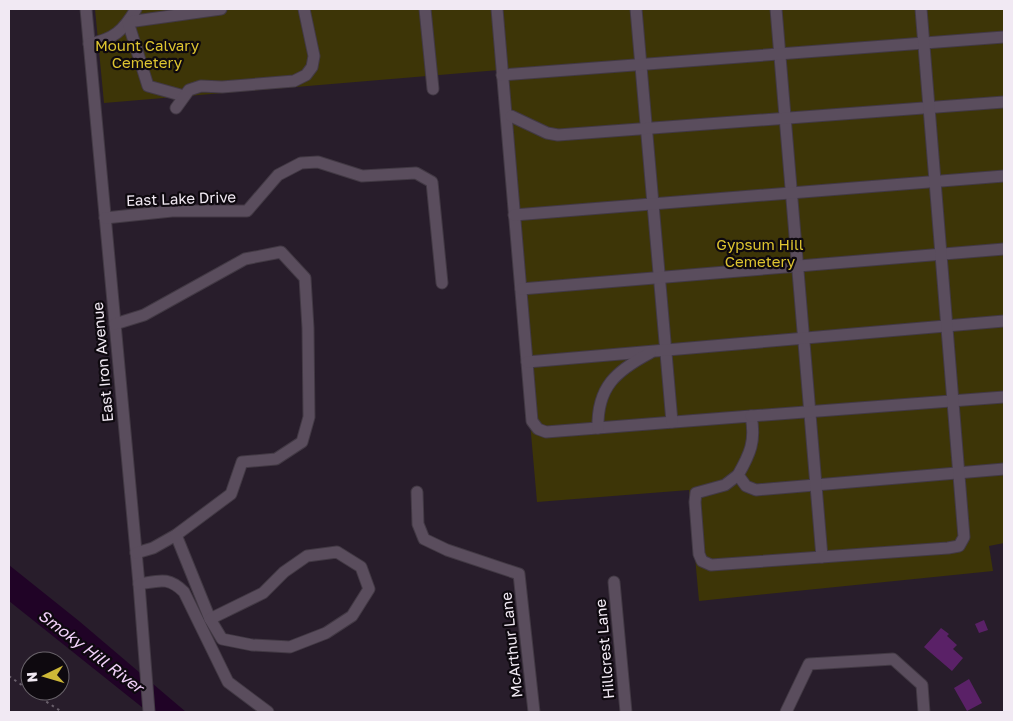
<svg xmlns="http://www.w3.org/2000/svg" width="1013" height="721" font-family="'Golos Text',sans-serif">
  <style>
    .green { fill: #3d3507 }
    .water { fill: #200326 }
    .building { fill: #5a2167 }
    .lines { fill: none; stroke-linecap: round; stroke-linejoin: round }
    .minor-casing { stroke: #423944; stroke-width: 13 }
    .path { stroke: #6a606c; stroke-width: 2; stroke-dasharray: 2.5 4; stroke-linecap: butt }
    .minor { stroke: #5a4d5d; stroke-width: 11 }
    .labels { text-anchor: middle; stroke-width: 4.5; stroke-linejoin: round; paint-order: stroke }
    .park-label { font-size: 15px; fill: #ddc430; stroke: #0e090f }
    .street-label { font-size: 15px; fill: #f1e9f3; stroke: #0e090f }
    .water-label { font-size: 16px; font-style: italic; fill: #f1d1f9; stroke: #0e090f }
  </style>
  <rect width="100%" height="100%" fill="#281d2b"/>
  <polygon class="green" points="95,9 1004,9 1004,543 989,546 993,571 699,601 689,490 537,502 499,70 104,103"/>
  <polygon class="water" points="9,565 79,621 186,712 148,712 9,601"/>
  <g class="building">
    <polygon points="984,620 988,630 979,633 975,624"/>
    <polygon points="941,628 949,634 947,636 957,645 953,649 963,658 952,671 924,647"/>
    <polygon points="969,679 982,703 967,711 954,688"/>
  </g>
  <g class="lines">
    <defs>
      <g id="minor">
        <polyline points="86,9 139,584 149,712"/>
        <polyline points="425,9 433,89"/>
        <path d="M497 9 532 421 538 429 546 432 751 416C756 441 750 454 738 475L746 486 756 490 1004 469"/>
        <polyline points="636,9 672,422"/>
        <polyline points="776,9 822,557"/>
        <path d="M89 44C114 39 123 31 136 9"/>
        <polyline points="502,75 1004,37"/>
        <polyline points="184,96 148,86 128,22 221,9"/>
        <polyline points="176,108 189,90 201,86 222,87 294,81 306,75 312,67 314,56 304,9"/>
        <polyline points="511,116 547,133 558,135 1004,102"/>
        <polyline points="514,215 1004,176"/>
        <polyline points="105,218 172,211 247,211 278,175 301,163 318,162 362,176 416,173 432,182 442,283"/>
        <polyline points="521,289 1004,249"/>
        <polyline points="115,324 144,315 245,259 281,252 305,278 308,328 309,417 302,442 276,459 242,462 231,494 176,535 153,548 136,553"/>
        <polyline points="527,362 1004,321"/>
        <polyline points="751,416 1004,397"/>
        <path d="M598 428C597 387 616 371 650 353"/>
        <polyline points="738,475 725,485 696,493 695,502 699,554 702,561 711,565 948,548 959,546 964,537 921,9"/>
        <polyline points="417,492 418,524 424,539 447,550 519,574 534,712"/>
        <polyline points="176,535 210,619"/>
        <polygon points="337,552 361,567 369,589 352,616 326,633 290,647 252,645 222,639 210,619 263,593 284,572 307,556"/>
        <polyline points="614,582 626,712"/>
        <path d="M139 584C159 581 168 576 184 592L228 682 268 712"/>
        <polyline points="786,712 809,664 893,659 922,685 924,712"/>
      </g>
    </defs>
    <use href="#minor" class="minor-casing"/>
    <g class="path">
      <polyline points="9,676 30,691"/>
      <polyline points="30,691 62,712"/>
    </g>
    <use href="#minor" class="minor"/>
  </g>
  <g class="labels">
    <g class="park-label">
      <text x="147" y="51">Mount Calvary<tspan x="147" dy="17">Cemetery</tspan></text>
      <text x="760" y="250">Gypsum Hill<tspan x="760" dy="17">Cemetery</tspan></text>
    </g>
    <g class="street-label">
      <text transform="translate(181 199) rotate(-2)" y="5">East Lake Drive</text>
      <text transform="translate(103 362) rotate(-95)" y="5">East Iron Avenue</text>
      <text transform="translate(512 645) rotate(-96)" y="5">McArthur Lane</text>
      <text transform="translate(605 649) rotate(-95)" y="5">Hillcrest Lane</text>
    </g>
    <g class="water-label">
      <text transform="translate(91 651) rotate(37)" y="6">Smoky Hill River</text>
    </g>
  </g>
  <rect width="1013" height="721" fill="none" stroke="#f1e9f3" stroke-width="20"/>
  <g transform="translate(45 676) rotate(265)"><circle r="24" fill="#0e090f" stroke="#69636a"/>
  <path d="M0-4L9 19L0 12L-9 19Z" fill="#ceb837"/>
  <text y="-8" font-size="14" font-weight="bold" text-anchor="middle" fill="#f1e9f3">N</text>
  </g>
</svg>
